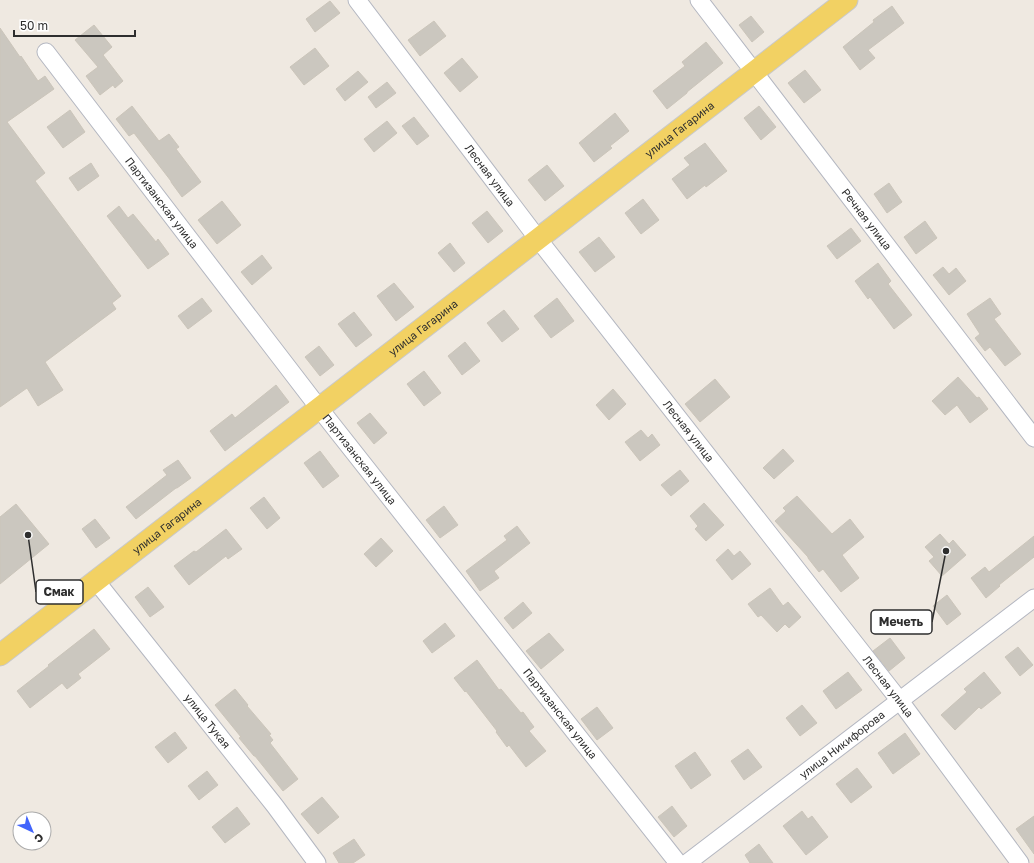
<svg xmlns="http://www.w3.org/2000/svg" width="1034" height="863" font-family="'Golos Text',sans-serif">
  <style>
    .building { fill: #cbc7bf; stroke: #cbc5ba }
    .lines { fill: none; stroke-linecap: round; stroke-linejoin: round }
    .minor-casing { stroke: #b4b7c1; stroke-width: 19 }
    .major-casing { stroke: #c9c9c9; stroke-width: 23 }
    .minor { stroke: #fff; stroke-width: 17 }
    .major { stroke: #f2d163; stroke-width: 21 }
    .labels { text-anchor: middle; stroke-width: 3; stroke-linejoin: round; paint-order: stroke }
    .street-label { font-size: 11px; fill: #2e2e2e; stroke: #fff }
    .leader { fill: none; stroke: #2e2e2e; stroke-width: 1.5 }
    .callout-dot { fill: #2e2e2e; stroke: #fff; stroke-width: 1.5 }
    .callout { fill: #fff; stroke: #2e2e2e; stroke-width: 1.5 }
    .callout-label { font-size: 12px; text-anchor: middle; font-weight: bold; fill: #2e2e2e }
  </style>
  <rect width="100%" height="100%" fill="#efe9e1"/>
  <g class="building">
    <polygon points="330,1 340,13 315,32 306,19"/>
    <polygon points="892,6 904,23 868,50 875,58 860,70 843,47 874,22 873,20"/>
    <polygon points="751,16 764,32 752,42 739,25"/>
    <polygon points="434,21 446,36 420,56 408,40"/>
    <polygon points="94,25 112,47 103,55 123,81 115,88 113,85 100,95 86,76 98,67 75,40"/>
    <polygon points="0,28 20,57 21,56 38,81 45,76 54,89 7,122 45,173 35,181 121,296 112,303 116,309 45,362 63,390 38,406 27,388 0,407"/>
    <polygon points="706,42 723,63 687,92 687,93 667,109 653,91 685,66 682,62"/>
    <polygon points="315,48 329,66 304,85 290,67"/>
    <polygon points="462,58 478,77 460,92 444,73"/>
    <polygon points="805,70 821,90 804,103 788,83"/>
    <polygon points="358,71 368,82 345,101 336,89"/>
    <polygon points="387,82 396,93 376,108 368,97"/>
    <polygon points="132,106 159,141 169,134 179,147 176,149 201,182 182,197 171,182 171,181 134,133 129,136 116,119"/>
    <polygon points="759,106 776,127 761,140 744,118"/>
    <polygon points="70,110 85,132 63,148 47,127"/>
    <polygon points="615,113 629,131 610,146 612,148 594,162 579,143"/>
    <polygon points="414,117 429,136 417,145 402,126"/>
    <polygon points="387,121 397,133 374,152 364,139"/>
    <polygon points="705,143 727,171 706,187 705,185 687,199 672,179 690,165 684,158"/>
    <polygon points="91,163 99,176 78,191 69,178"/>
    <polygon points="547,165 564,186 545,201 528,180"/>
    <polygon points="889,183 902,202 887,213 874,194"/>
    <polygon points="643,199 659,220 641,234 625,213"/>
    <polygon points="222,201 241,225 217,244 198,220"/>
    <polygon points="119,206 128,218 133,214 156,242 158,239 169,254 148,269 107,216"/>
    <polygon points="487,211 503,231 488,243 472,223"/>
    <polygon points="925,221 937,238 916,254 904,237"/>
    <polygon points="851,228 861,241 837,259 827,246"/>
    <polygon points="599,237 615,257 595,272 579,252"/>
    <polygon points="450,243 465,263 454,272 438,253"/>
    <polygon points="262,255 272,268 252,285 241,272"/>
    <polygon points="878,263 891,281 888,284 912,315 894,329 870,297 868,299 855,281"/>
    <polygon points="943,267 949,274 956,268 966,281 949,295 933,275"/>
    <polygon points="394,283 414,307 396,321 377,296"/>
    <polygon points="202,298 212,311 188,329 178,316"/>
    <polygon points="557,298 574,321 551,338 534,316"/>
    <polygon points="990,298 1001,314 994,319 1021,354 1005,366 990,347 985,351 975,338 980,334 967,314"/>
    <polygon points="504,310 519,329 502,342 487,323"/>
    <polygon points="354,312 372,335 356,347 338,324"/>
    <polygon points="465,342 480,361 462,375 448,356"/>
    <polygon points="319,346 334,365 320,376 305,357"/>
    <polygon points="424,371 441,393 424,406 407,384"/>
    <polygon points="958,377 977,398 979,397 988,409 970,423 957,405 945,415 932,401"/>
    <polygon points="715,379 730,397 700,422 685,404"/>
    <polygon points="276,385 289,402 225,451 210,431 232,414 235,418"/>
    <polygon points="613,389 626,404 609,420 596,405"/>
    <polygon points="370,413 387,433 374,444 357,423"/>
    <polygon points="641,430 648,438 652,434 660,445 640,461 625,442"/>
    <polygon points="783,449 794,461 774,479 763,468"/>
    <polygon points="320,451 339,476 323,488 304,463"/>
    <polygon points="178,460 191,478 177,488 176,488 136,519 126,507 167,475 163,470"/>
    <polygon points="680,470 689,481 671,496 661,485"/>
    <polygon points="797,496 832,534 850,519 864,537 842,555 859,578 841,592 823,569 819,572 808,558 808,557 775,521 786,511 783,508"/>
    <polygon points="264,497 280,518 267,529 250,508"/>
    <polygon points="704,503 724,525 706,541 695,529 698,526 690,516"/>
    <polygon points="16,504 49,544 0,584 0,517"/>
    <polygon points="444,506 458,525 440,538 426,520"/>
    <polygon points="95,519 110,538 96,548 82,529"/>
    <polygon points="517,526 530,543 494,571 499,578 480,591 466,571 507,540 504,536"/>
    <polygon points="226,529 242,549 228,559 226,556 189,585 174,566 194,551 196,552"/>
    <polygon points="940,534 949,544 953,540 966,555 942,576 929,561 934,557 925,547"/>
    <polygon points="1034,536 1034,557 999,585 1000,586 986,598 971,578 985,567 989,572"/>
    <polygon points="381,538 393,551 376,567 364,554"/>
    <polygon points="728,549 734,556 740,551 751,564 732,580 716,560"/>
    <polygon points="148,587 164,607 150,617 135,597"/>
    <polygon points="770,588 783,606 788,602 801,617 789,628 785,624 777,632 761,615 758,617 748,604"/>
    <polygon points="947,595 961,614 947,625 933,606"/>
    <polygon points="523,602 532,613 513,629 504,618"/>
    <polygon points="445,623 455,636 432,653 423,641"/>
    <polygon points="94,629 110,649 78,674 81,678 67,689 62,683 30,708 17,691 49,666 48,665"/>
    <polygon points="549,633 564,650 541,669 526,651"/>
    <polygon points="890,638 905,658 889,671 873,651"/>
    <polygon points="1018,647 1033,665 1020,676 1005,657"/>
    <polygon points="477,660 499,690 501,689 521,713 523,712 534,727 529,731 546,751 526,767 509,745 507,747 496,732 497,731 466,691 465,692 454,678"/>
    <polygon points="848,672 862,690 836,709 823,691"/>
    <polygon points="984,672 1001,693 981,709 979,707 955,730 941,715 967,692 964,689"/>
    <polygon points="235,689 248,705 247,706 271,734 269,735 273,740 270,743 298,779 283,791 255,756 254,756 239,738 241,737 215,705"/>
    <polygon points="802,705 817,723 800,736 786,718"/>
    <polygon points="597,707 613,728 597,740 581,719"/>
    <polygon points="175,732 187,748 168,763 155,747"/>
    <polygon points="905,733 920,754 893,774 878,753"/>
    <polygon points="748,749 762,767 744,780 731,761"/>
    <polygon points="695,752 711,775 691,789 675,766"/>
    <polygon points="857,768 872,787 851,803 836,784"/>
    <polygon points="207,771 218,785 199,800 188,786"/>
    <polygon points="322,797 339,817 318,834 301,814"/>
    <polygon points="672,806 687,826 674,837 658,817"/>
    <polygon points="237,807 250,824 225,843 212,827"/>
    <polygon points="802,811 808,819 812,816 828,837 806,855 783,826"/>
    <polygon points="1034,816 1034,854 1016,829"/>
    <polygon points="354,839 365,855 353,863 339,863 333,853"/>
    <polygon points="759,844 773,863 750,863 745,855"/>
  </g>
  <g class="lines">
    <defs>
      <g id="minor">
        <path id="s1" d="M357 0 538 239 900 701 1020 863"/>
        <path id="s2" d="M699 0 1034 438"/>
        <path id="s3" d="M46 52 319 408 678 863"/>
        <path id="s4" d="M96 581 275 806 317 863"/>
        <path id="s5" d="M687 863 1034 598"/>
      </g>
      <g id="major">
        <path id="s6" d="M0 655 847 0"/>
      </g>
    </defs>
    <use href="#minor" class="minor-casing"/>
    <use href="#major" class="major-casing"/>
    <use href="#minor" class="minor"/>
    <use href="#major" class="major"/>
  </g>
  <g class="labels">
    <g class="street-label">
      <text dy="4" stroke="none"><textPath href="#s6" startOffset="859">улица Гагарина</textPath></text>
      <text dy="4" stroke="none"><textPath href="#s1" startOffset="220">Лесная улица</textPath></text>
      <text dy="4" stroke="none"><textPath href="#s3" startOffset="190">Партизанская улица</textPath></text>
      <text dy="4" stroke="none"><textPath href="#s2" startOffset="276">Речная улица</textPath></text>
      <text dy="4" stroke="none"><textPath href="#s6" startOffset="535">улица Гагарина</textPath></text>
      <text dy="4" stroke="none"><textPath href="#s1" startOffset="544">Лесная улица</textPath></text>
      <text dy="4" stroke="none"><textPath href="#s3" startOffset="514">Партизанская улица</textPath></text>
      <text dy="4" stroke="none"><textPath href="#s6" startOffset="211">улица Гагарина</textPath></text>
      <text dy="4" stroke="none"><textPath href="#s1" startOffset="868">Лесная улица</textPath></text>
      <text dy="4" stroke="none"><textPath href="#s3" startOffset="838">Партизанская улица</textPath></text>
      <text dy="4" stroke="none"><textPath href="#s4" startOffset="179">улица Тукая</textPath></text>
      <text dy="4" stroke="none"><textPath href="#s5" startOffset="195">улица Никифорова</textPath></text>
    </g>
  </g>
  <path class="leader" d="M28 535L36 592M946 551L932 622"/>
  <g class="callout-dot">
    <circle cx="28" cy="535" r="4"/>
    <circle cx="946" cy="551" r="4"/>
  </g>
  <g class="callout">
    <rect x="36" y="580" width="47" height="24" rx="4"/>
    <rect x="871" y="610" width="61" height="24" rx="4"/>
  </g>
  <g class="callout-label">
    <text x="59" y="596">Смак</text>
    <text x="901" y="626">Мечеть</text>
  </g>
  <g transform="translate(32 831) rotate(136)"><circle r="19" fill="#ffffff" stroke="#ababab"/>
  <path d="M0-3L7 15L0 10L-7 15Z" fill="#4264fb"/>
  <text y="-6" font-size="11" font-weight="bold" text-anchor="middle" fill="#2e2e2e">С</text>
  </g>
  <path d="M14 30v6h121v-6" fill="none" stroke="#2e2e2e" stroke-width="2"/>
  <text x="20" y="30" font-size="12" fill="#2e2e2e" stroke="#ffffff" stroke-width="3" paint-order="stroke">50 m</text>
</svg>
